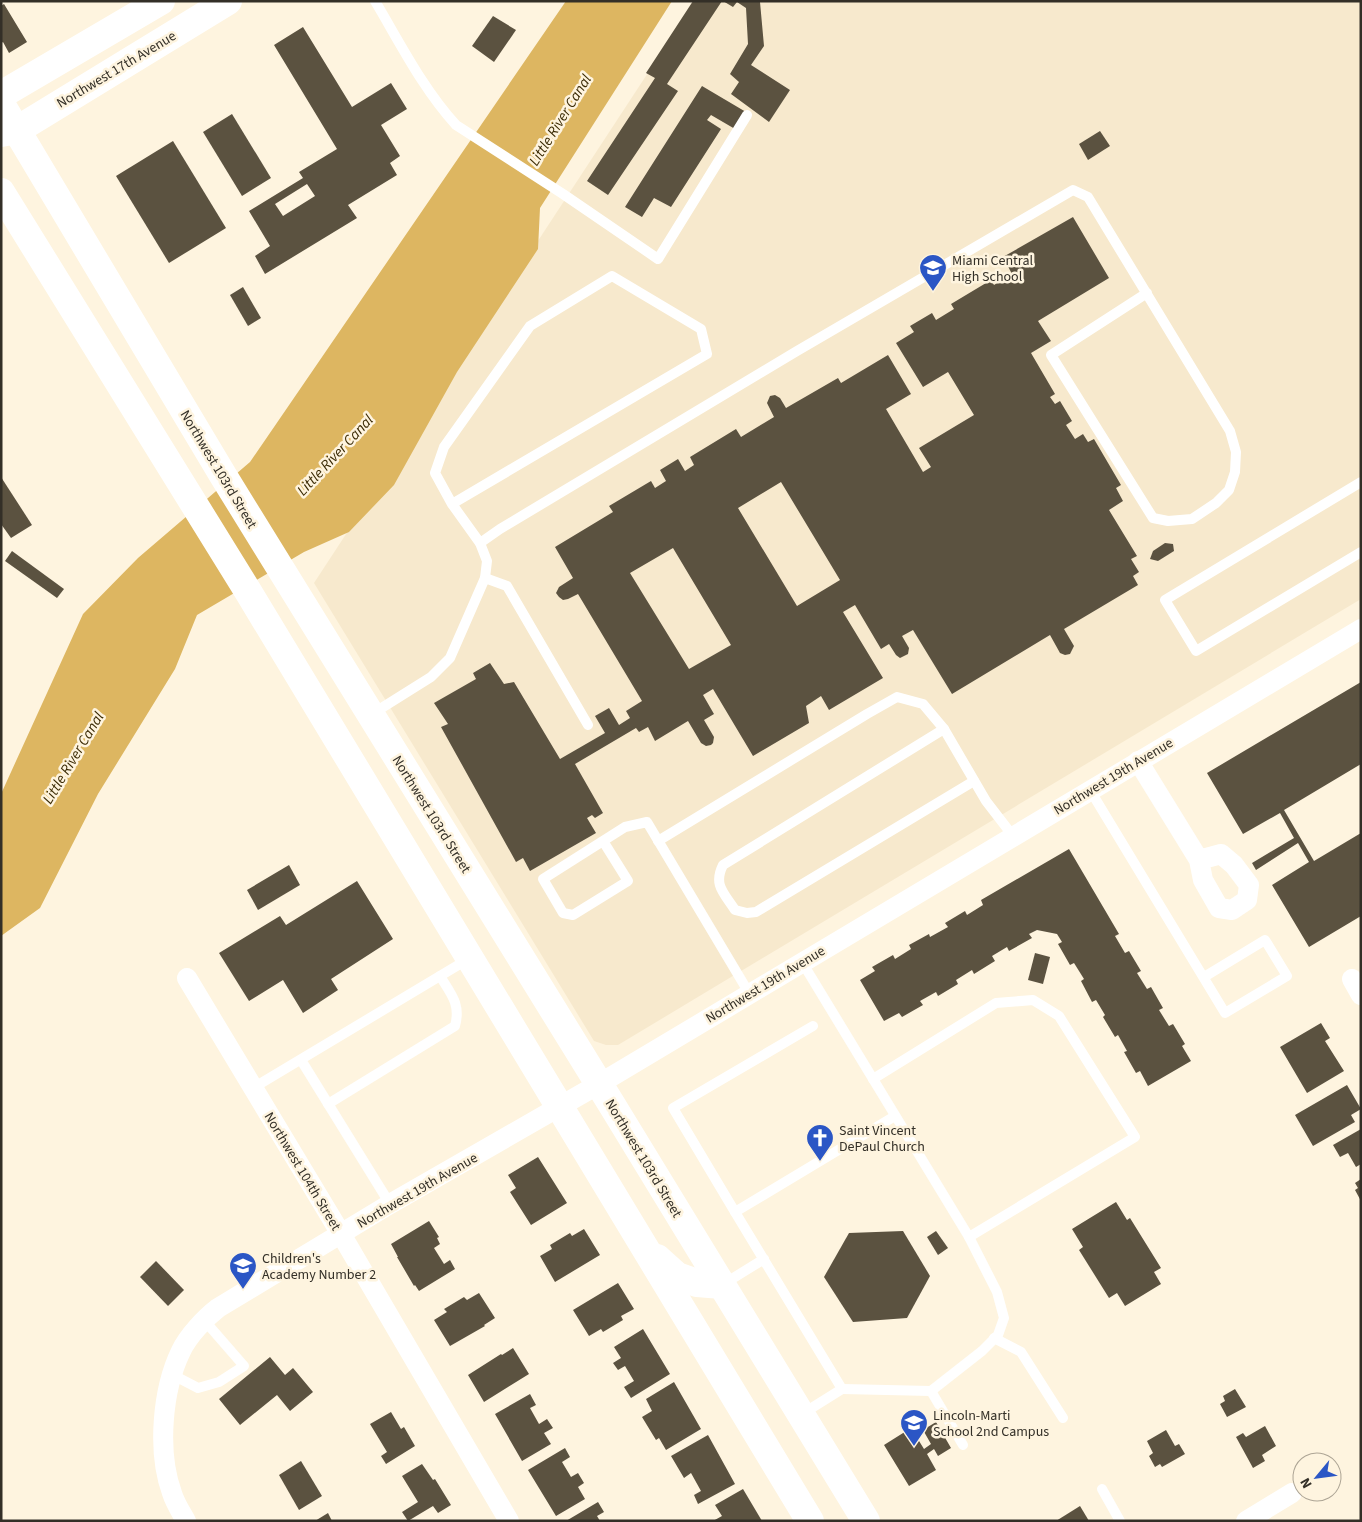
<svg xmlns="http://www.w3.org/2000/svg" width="1362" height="1522" font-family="'Source Sans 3',sans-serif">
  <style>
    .built { fill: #f7e9cd }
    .water { fill: #ddb661 }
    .building { fill: #5b5240; fill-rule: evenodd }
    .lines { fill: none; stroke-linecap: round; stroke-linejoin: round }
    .service { stroke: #fff; stroke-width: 10 }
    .minor { stroke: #fff; stroke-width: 20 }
    .secondary { stroke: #fff; stroke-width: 28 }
    .primary { stroke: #fff; stroke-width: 28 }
    .labels { text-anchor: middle; stroke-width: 5; stroke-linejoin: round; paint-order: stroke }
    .street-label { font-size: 14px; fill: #332f27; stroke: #fef4df }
    .poi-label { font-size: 14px; fill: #332f27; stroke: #fef4df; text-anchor: start }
    .water-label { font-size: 15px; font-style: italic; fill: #3a2a04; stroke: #fef4df }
  </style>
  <rect width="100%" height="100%" fill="#fef4df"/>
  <polygon class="built" points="695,1 1361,1 1361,599 618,1045 606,1045 594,1041 314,583"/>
  <polygon class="water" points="566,1 672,1 540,208 538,249 457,372 394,485 349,532 304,552 197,615 175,669 98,794 40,908 1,936 1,794 83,614 138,558 250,462"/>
  <g class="building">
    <polygon points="693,1 722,1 667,84 678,91 608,195 587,181 655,78 646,73"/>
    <polygon points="723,1 760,2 764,46 751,65 790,90 769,122 731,94 739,82 730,74 748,44 746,8 737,2 733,7"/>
    <polygon points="4,4 27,42 9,53 3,42 1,43 1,6"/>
    <polygon points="493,16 516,30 494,62 472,46"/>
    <path d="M303 27 352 107 391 83 407 109 381 125 400 156 390 163 397 175 348 205 357 218 265 274 255 256 270 246 249 211 303 178 299 172 337 149 274 45ZM307 184 315 196 283 216 275 204Z"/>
    <polygon points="702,86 746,112 735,129 711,115 707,120 721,129 671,207 654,198 642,217 625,207"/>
    <polygon points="232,114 271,178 242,196 203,132"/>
    <polygon points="1100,131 1110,146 1088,160 1079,144"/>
    <polygon points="173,141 226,228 169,263 116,176"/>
    <path d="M1073 217 1109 278 1038 321 1051 341 1031 353 1055 394 1050 397 1055 404 1060 401 1072 421 1066 425 1075 439 1083 434 1088 442 1094 439 1121 485 1116 488 1123 501 1109 510 1137 556 1131 559 1139 572 1133 576 1138 585 1064 629 1074 646 1070 654 1065 655 1060 653 1050 635 952 694 913 630 902 636 909 648 908 654 900 658 896 655 889 644 881 649 855 605 843 612 883 678 829 710 821 696 806 706 809 723 753 756 713 689 703 695 714 714 704 720 714 737 713 743 711 745 706 746 701 743 688 721 655 741 648 727 639 732 636 728 575 764 603 813 595 818 592 815 587 818 596 833 530 871 523 858 516 862 441 727 448 724 434 703 476 679 473 673 490 663 504 684 514 682 560 759 605 733 595 716 609 708 619 725 630 718 626 711 642 701 578 594 568 599 563 600 559 597 556 593 559 587 573 578 555 547 613 512 609 506 651 481 655 488 666 481 660 470 678 459 685 471 694 465 690 457 736 429 741 437 774 417 767 403 770 396 775 395 780 398 786 408 838 378 841 383 888 355 911 394 886 409 923 472 931 467 919 448 974 415 948 372 923 387 896 343 914 332 910 326 932 313 936 320 954 309 951 304 991 280 994 285 1012 274 1003 257ZM781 482 840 580 797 606 738 508ZM673 548 731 645 689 669 630 573Z"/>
    <polygon points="243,287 261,318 248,326 230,295"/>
    <polygon points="1,477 32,525 11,538 1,524"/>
    <polygon points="1165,543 1173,544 1174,551 1158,561 1150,559 1153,551"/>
    <polygon points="12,551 64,589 57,598 5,561"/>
    <polygon points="1361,682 1361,764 1284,810 1314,861 1361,833 1361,916 1309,947 1272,885 1309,862 1298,843 1256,870 1252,863 1294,838 1280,813 1243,834 1207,773"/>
    <polygon points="1069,849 1119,934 1115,936 1125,953 1129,951 1141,971 1137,973 1147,989 1151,987 1163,1008 1159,1010 1169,1026 1173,1024 1185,1044 1182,1046 1191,1061 1148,1086 1140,1071 1136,1073 1124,1052 1127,1051 1118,1035 1115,1037 1103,1017 1105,1015 1096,1000 1092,1002 1081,981 1084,979 1074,963 1070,965 1058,944 1062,942 1057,934 1037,930 1029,934 1032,938 1009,951 1007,947 992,956 995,961 974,974 972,970 956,980 958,984 938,996 936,992 920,1001 923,1005 902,1017 899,1013 884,1021 860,980 875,971 872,967 893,955 895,959 911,949 909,945 929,934 930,937 948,927 945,923 965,911 967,915 983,905 981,900"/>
    <polygon points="289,865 300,885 258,910 247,890"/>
    <polygon points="357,881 393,939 331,979 338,990 303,1013 283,980 249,1001 219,953 280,916 286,925"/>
    <polygon points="1035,953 1050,957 1043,984 1028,980"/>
    <polygon points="1321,1023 1330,1038 1325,1041 1344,1071 1307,1093 1280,1047"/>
    <polygon points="1347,1085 1361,1109 1351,1115 1355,1122 1313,1146 1295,1115"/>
    <polygon points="1361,1129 1361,1164 1356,1167 1348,1153 1340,1157 1333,1145"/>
    <polygon points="538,1157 567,1203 531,1225 510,1192 516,1188 508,1175"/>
    <polygon points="1361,1179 1361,1201 1355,1190 1358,1188 1355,1183"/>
    <polygon points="1116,1202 1127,1220 1130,1218 1161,1268 1154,1272 1161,1284 1125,1306 1117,1293 1109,1298 1079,1250 1083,1247 1072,1229"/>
    <polygon points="429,1221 439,1237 437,1238 440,1244 434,1248 444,1264 450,1260 455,1269 419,1291 415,1285 414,1286 397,1257 398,1257 391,1244"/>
    <polygon points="584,1229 600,1255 555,1282 540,1256 552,1249 550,1245 570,1233 572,1236"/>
    <polygon points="903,1231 930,1276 907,1318 853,1322 824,1277 849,1233"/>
    <polygon points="936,1231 948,1248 938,1255 927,1237"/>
    <polygon points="156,1261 184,1290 168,1306 140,1277"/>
    <polygon points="618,1283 634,1309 621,1316 623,1320 603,1332 601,1329 589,1336 573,1310"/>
    <polygon points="479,1293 495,1318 484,1325 485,1326 450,1346 434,1320 447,1312 444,1309 464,1297 467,1300"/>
    <polygon points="643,1329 670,1374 631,1398 624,1387 634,1381 625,1366 618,1370 613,1363 621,1358 614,1347"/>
    <polygon points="513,1348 529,1374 484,1402 468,1375 501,1354 502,1355"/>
    <polygon points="270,1357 285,1375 293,1368 313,1392 290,1411 277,1395 240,1425 219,1399"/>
    <polygon points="674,1382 701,1429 666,1450 659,1438 656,1440 642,1417 652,1411 646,1399"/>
    <polygon points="1235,1389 1246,1407 1227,1417 1220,1404 1225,1401 1223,1396"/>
    <polygon points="530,1394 536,1405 530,1408 539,1424 547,1419 553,1428 544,1433 551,1444 522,1461 495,1414"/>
    <polygon points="391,1412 401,1429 404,1427 415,1446 386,1464 381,1456 387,1452 370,1424"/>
    <polygon points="936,1422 951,1448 938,1456 934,1449 927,1454 936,1470 909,1486 884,1445 911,1428 924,1449 931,1444 923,1430"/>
    <polygon points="1265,1426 1276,1446 1262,1455 1265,1461 1253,1468 1236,1437 1243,1433 1246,1437"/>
    <polygon points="1166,1430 1175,1446 1179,1444 1185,1454 1162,1467 1160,1464 1155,1467 1149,1456 1153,1453 1147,1441"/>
    <polygon points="708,1435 735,1484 698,1504 694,1495 701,1491 691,1473 684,1478 671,1456"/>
    <polygon points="565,1448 570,1457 562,1462 571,1477 578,1473 584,1483 578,1487 585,1499 556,1516 528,1470"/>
    <polygon points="301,1461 322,1496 299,1510 279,1475"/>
    <polygon points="422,1464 433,1480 435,1479 451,1505 438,1513 433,1506 408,1521 402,1512 418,1502 402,1476"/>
    <polygon points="743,1489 762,1521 713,1521 722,1516 715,1505"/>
    <polygon points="598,1502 604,1512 597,1516 600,1521 566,1521"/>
    <polygon points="1080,1506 1089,1521 1056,1521"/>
    <polygon points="328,1513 332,1521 315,1521"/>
  </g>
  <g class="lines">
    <g class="service">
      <path d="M375 1C400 43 423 89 456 125L563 194 658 259 747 115"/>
      <polyline points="1361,482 1165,600 1196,651 1361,552"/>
      <polyline points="452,504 707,354 701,329 612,276 530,326 444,447 435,473 452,504 480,543 487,561 485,578"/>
      <polyline points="480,543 500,529 797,351 1073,190 1088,197 1230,431 1236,452 1235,472 1229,490 1216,503 1192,519 1168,521 1153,518 1051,355 1147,293"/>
      <polyline points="372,714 431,677 450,658 485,578 507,586 588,725"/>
      <path d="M944 729 723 865C713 885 724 893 735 910L747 913 756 912 974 781"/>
      <polyline points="1090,790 1225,1013 1287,976 1265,940 1204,977"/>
      <polyline points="603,841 628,881 573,915 563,913 543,879 625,827 647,822 749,993"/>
      <polyline points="658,841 867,714 897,697 923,704 944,729 986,801 1013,836"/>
      <polyline points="802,962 969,1237 997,1292 1004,1318 998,1335 982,1351 931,1391 842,1389"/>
      <polyline points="813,1026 673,1108 735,1212 895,1116"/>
      <polyline points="301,1060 390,1204"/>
      <polyline points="873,1079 996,1003 1033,1000 1059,1016 1135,1137 969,1237"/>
      <polyline points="253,1088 470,958"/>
      <path d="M328 1104 455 1026C461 1004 451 994 440 976"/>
      <polyline points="735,1212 842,1389 802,1414"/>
      <polyline points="722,1285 764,1259"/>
      <polyline points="994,1338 1021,1352 1063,1418"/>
      <polyline points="173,1375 198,1388 219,1382 244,1366 204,1320"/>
      <polyline points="931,1391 963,1445"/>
      <polyline points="1102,1489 1120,1521"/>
    </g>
    <g class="minor">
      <polyline points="1138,761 1199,860 1203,880 1219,908 1232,910 1247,900 1249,885 1234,865 1221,854 1199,860"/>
      <polyline points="187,978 341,1234 509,1521"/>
      <polyline points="1352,979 1361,995"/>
      <path d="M186 1521C181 1512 175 1503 172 1493 157 1452 162 1390 181 1351 188 1336 205 1318 218 1308L390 1204 599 1084 1361 629"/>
      <polyline points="1246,1521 1292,1493"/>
    </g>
    <g class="secondary">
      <polyline points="1,95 161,1"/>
      <polyline points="1,133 17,130 228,1"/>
    </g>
    <g class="primary">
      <polyline points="1,104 224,477 612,1105 866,1521"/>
      <polyline points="1,192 249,593 810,1521"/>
      <polyline points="657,1258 677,1276 697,1283 722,1285"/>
    </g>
  </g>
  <defs>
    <symbol id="school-pin" viewBox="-11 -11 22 30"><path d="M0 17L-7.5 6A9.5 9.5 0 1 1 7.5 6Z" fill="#2b56c5" stroke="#fef4df"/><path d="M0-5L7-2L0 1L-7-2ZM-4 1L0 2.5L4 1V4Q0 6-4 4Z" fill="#fff"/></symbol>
    <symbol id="church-pin" viewBox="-11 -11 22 30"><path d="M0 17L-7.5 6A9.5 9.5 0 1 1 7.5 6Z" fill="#2b56c5" stroke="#fef4df"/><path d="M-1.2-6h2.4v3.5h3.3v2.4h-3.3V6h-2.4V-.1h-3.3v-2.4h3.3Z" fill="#fff"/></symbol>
  </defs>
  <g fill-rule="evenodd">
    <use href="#school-pin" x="917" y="252" width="32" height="43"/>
    <use href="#church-pin" x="804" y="1122" width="32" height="43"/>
    <use href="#school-pin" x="227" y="1250" width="32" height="43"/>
    <use href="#school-pin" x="898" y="1407" width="32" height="43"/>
  </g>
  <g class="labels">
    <g class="street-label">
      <text transform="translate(116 69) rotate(-31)" y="5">Northwest 17th Avenue</text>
      <text transform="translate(219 469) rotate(59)" y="5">Northwest 103rd Street</text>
      <text transform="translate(1113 776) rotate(-31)" y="5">Northwest 19th Avenue</text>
      <text transform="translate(432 814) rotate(58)" y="5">Northwest 103rd Street</text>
      <text transform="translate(765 984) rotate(-31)" y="5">Northwest 19th Avenue</text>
      <text transform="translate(644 1158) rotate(59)" y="5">Northwest 103rd Street</text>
      <text transform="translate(303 1171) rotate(59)" y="5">Northwest 104th Street</text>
      <text transform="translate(417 1190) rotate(-30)" y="5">Northwest 19th Avenue</text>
    </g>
    <g class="poi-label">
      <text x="952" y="265">Miami Central<tspan x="952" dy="16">High School</tspan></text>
      <text x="839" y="1135">Saint Vincent<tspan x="839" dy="16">DePaul Church</tspan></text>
      <text x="262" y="1263">Children's<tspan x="262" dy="16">Academy Number 2</tspan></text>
      <text x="933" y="1420">Lincoln-Marti<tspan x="933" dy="16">School 2nd Campus</tspan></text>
    </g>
    <g class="water-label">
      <text transform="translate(560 120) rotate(-58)" y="5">Little River Canal</text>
      <text transform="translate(335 455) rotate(-47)" y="5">Little River Canal</text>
      <text transform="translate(73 758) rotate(-59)" y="5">Little River Canal</text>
    </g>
  </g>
  <rect width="1362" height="1522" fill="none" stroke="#332f27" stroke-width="5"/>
  <g transform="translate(1317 1477) rotate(241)"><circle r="24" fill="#fef4df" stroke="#ada595"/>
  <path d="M0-4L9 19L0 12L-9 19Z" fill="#2b56c5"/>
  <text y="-8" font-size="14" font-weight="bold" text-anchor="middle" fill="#332f27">N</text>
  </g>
</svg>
